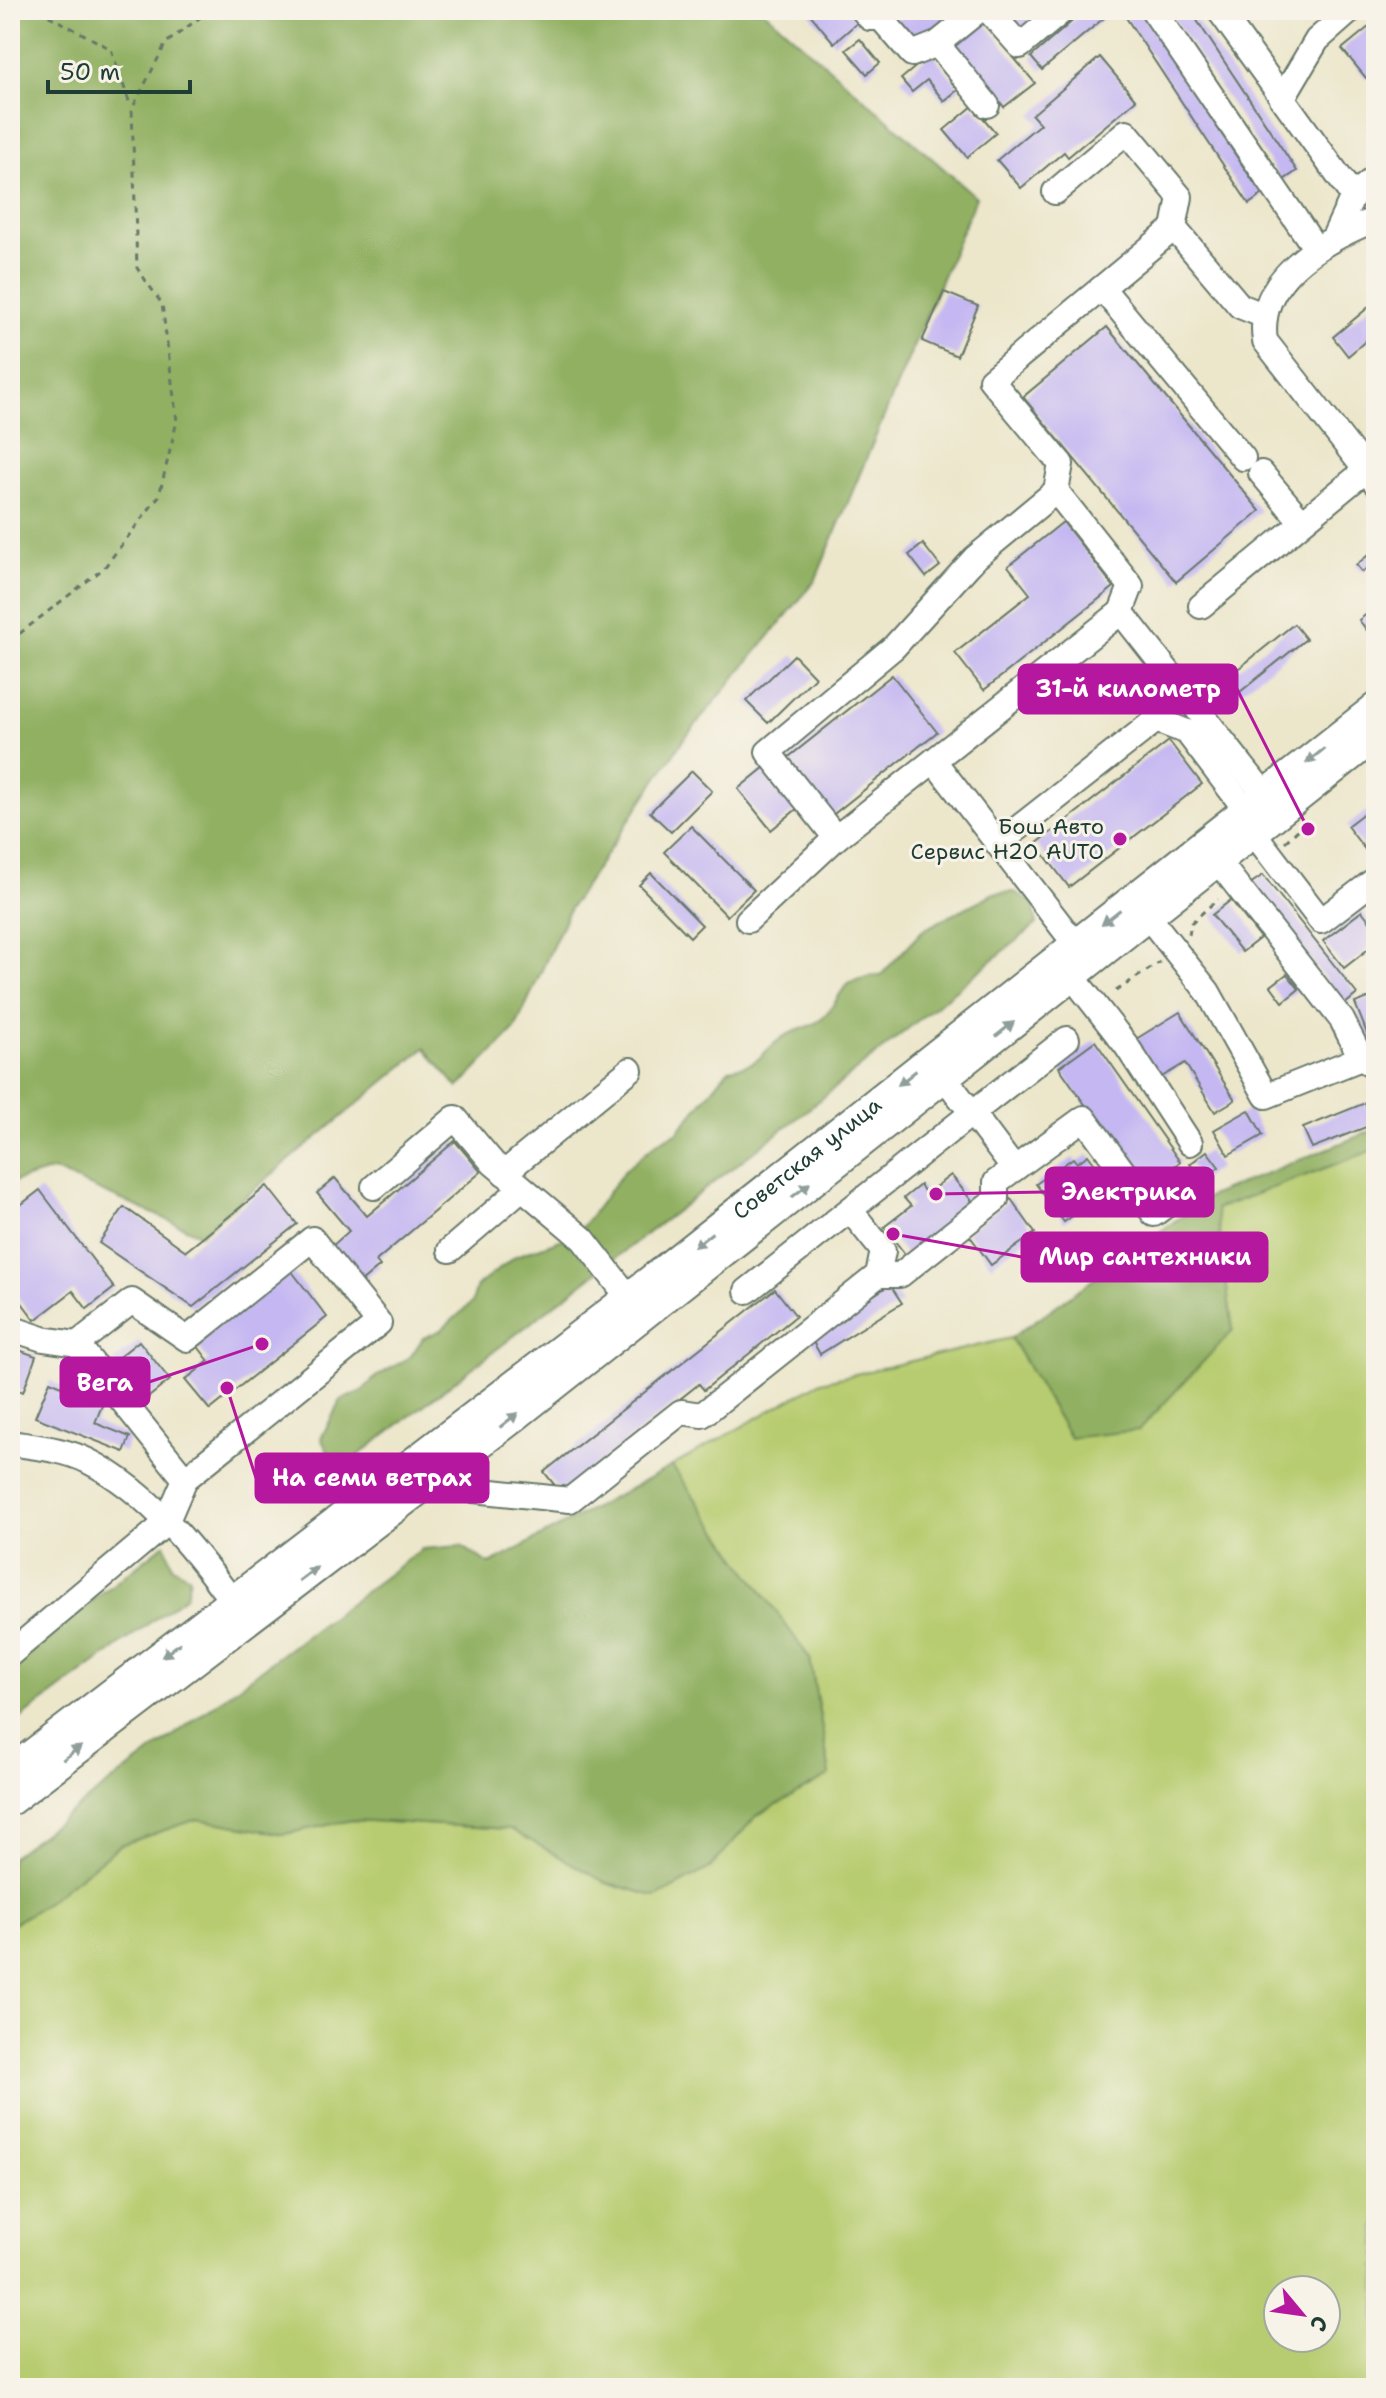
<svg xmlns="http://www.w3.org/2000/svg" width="1386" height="2398" font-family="'Shantell Sans',sans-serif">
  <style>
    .green { fill: #b7cc6f; stroke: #6b8452; stroke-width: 2; fill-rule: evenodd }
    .forest { fill: #91b062; stroke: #58764b; stroke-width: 2 }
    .building { fill: #c5b8f2 }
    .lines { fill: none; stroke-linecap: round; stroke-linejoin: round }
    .minor-casing { stroke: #677869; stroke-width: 28 }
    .major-casing { stroke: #677869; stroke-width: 34 }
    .path { stroke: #677869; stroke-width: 3; stroke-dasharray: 6 6; stroke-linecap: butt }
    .minor { stroke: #fff; stroke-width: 24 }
    .major { stroke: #fff; stroke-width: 30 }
    .oneway { fill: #8f9e9a }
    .poi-dot { fill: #b5179e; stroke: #f7f3e8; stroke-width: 3 }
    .labels { text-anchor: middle; stroke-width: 6; stroke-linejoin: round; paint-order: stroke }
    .poi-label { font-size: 22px; fill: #1f3d34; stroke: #f7f3e8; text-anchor: end }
    .street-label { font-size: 22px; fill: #1f3d34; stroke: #f7f3e8 }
    .leader { fill: none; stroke: #b5179e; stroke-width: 3 }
    .callout-dot { fill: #b5179e; stroke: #f7f3e8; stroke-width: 3 }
    .callout { fill: #b5179e; stroke: #b5179e; stroke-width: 3 }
    .callout-label { font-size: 24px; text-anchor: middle; font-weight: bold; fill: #fff }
  </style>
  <rect width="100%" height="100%" fill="#f7f3e8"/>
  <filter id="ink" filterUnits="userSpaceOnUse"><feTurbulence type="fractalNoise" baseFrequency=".0125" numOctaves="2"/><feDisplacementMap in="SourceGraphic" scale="16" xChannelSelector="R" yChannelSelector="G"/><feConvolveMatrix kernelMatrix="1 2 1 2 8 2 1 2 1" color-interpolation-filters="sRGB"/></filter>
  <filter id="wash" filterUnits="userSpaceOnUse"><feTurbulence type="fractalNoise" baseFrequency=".006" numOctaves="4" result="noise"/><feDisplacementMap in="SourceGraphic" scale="32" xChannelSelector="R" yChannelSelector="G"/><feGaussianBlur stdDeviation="1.8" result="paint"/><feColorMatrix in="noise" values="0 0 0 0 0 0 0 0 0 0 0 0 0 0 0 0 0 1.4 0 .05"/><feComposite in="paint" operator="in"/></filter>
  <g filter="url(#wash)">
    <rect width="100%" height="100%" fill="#ece6cb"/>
    <path class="green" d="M1376 1149V2388H10V1925L39 1908 120 1845 197 1819 284 1834 352 1820 510 1829 605 1882 656 1897 709 1868 756 1816 830 1775 810 1659 672 1466 821 1382 1011 1338 1070 1438 1185 1378 1233 1330 1215 1209ZM1278 2290H1326V2338H1278Z"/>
    <g class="forest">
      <polygon points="10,10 763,10 976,197 815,581 683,740 570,908 515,1029 458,1088 425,1048 200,1234 53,1170 10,1183"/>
      <path d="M1015 892 1033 903 1037 924 796 1119 355 1458H331L321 1438 341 1400 361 1392 376 1377 411 1356 423 1338 441 1330 472 1303 477 1286 516 1256 577 1234 626 1169 658 1142 677 1133 729 1069C765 1063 756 1057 780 1039 791 1030 809 1029 820 1020 848 995 832 980 881 975L923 930 994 893Z"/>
      <polygon points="1376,1129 1376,1149 1216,1209 1233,1330 1139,1430 1070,1438 1011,1338 1210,1196"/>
      <polygon points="672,1466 810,1659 830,1775 756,1816 710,1868 656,1897 605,1882 510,1829 352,1820 284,1834 197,1819 120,1845 39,1908 10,1925 10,1858 422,1549 461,1546 490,1564"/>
      <polygon points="165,1544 173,1567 190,1577 186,1596 10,1726 10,1665"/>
    </g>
    <g id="blocks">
      <g class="building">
        <polygon points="813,10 848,10 858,22 834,43 809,13"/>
        <polygon points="908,10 965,10 921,48 896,20"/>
        <polygon points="1001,10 1047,10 1021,32"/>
        <polygon points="1085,10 1111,12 1042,70 1031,57"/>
        <polygon points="1121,10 1139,10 1255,184 1266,192 1249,204"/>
        <polygon points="1168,10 1190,10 1297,171 1282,181"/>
        <polygon points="980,17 1035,83 1004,107 950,41"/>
        <polygon points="1376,21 1376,69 1366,78 1342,49"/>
        <polygon points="860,39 880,63 867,74 846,50"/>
        <polygon points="932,53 960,88 944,101 927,80 912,92 901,79"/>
        <polygon points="1100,57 1136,100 1068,157 1064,152 1021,188 997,160 1040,124 1032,115"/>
        <polygon points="973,106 996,133 967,157 944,130"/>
        <polygon points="944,292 978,306 957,356 922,341"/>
        <polygon points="1370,306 1376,314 1376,332 1348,356 1333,337"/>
        <polygon points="1107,327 1260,511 1176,582 1023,397"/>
        <polygon points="1063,522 1114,587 984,690 955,653 1030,594 1008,566"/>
        <polygon points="923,544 940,566 926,577 909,555"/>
        <polygon points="1372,552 1376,561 1362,572 1356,565"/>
        <polygon points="1376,607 1376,642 1359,620"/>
        <polygon points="1294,624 1306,639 1225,704 1213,689"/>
        <polygon points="794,655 815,677 768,723 746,701"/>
        <polygon points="892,675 937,732 830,817 785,760"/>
        <polygon points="1169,741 1202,784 1069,887 1036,844"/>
        <polygon points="765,767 798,808 771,830 738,789"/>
        <polygon points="692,771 712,791 671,832 650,812"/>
        <polygon points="1373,806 1376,809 1376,864 1347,826"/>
        <polygon points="691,826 754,890 727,916 664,852"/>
        <polygon points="651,873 702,925 690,937 639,885"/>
        <polygon points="1263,875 1357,994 1345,1004 1250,884"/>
        <polygon points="1231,900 1260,938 1242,952 1212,915"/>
        <polygon points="1362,911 1376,929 1376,943 1344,968 1323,941"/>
        <polygon points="1287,974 1299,989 1283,1002 1271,986"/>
        <polygon points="1376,995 1376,1039 1370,1041 1355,1003"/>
        <polygon points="1180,1012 1235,1100 1215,1112 1185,1063 1160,1078 1136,1039"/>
        <polygon points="1095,1041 1180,1162 1143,1188 1059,1067"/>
        <polygon points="1365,1103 1374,1124 1312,1148 1303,1128"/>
        <polygon points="1249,1110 1263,1135 1228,1155 1214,1130"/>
        <polygon points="455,1141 481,1172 376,1261 380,1266 361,1282 331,1247 349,1231 317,1193 335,1178 367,1216"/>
        <polygon points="1207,1151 1219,1167 1202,1180 1190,1164"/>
        <polygon points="1088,1155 1108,1182 1097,1191 1100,1196 1064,1222 1036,1184 1073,1158 1077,1163"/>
        <polygon points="951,1175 976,1206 909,1259 884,1227 911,1206 904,1198 920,1185 926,1194"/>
        <polygon points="267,1186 297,1224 193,1307 99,1243 124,1207 186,1251"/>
        <polygon points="40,1190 114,1288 87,1309 73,1291 35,1320 10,1287 10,1213"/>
        <polygon points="1011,1199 1035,1233 991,1265 967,1232"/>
        <polygon points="290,1269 327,1317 210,1410 185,1380 209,1361 196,1344"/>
        <polygon points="890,1285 902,1303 820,1354 809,1335"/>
        <polygon points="775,1289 796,1316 704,1390 699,1384 561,1493 544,1472"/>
        <polygon points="139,1341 170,1380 145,1400 114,1361"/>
        <polygon points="10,1347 36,1356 23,1392 10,1387"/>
        <polygon points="50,1381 103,1403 95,1423 130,1437 124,1452 35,1417"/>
      </g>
    </g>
  </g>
  <g filter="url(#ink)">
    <use href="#blocks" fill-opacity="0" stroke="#677869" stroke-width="2"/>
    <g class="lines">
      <defs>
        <g id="minor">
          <polyline points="863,10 870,18 881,18 912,54 937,44"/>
          <polyline points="979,10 937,44 987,105"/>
          <polyline points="988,10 1020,46 1063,10"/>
          <polyline points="1153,10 1316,249"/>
          <polyline points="1219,10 1353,196 1335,235"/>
          <polyline points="1282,99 1317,40 1351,10"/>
          <polyline points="1055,192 1126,132 1180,197 1174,228"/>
          <polyline points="1353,196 1376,177"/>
          <path d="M1376 219C1326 239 1255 277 1265 341L1376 483"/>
          <polyline points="1102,288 1243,458"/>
          <polyline points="1261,473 1302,522"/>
          <polyline points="1056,491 1131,586 1121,612"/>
          <polyline points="1201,606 1366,470"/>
          <polyline points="934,761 1076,945"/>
          <polyline points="1265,795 1121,612 836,838 768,752 894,647 975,558 1056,491 1061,464 991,380 1174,228 1240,306 1265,316"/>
          <polyline points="1253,832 1321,921 1372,882 1376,886"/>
          <polyline points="998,844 1156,720 1187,732 1246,810"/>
          <polyline points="1217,860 1342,1020 1361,1058"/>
          <polyline points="1147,915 1208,992 1266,1096 1361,1058 1376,1067"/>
          <polyline points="748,920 836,838"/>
          <polyline points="1072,976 1126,1045 1190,1143"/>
          <polyline points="944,1077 972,1113 1067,1039"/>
          <polyline points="1014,1169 1084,1118 1154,1214 1170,1202"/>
          <polyline points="504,1173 630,1070"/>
          <polyline points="374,1187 455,1118 493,1163 583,1239 629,1298"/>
          <polyline points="850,1210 883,1251 878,1275"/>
          <polyline points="450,1250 522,1188"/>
          <polyline points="10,1328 43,1339 77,1344"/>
          <path d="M10 1443C36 1447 64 1449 88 1461 152 1493 202 1559 243 1616"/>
          <polyline points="448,1468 464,1489 570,1500 681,1412 702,1415 878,1275 900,1275 996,1199 996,1182 1014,1169 972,1113 747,1291"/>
          <polyline points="10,1654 166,1523 185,1479 379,1323 312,1239 187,1339 132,1301 77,1344 185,1479"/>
        </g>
        <g id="major">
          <path id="s1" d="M10 1772 629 1298 1376 708"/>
          <polyline points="10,1800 507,1422 1376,735"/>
        </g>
      </defs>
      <use href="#minor" class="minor-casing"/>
      <use href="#major" class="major-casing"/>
      <g class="path">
        <polyline points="38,10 111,49 131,107"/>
        <polyline points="10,641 104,568 159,496 177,421 162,304 137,268 132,109 166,43 210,10"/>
        <polyline points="1285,842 1300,828"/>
        <polyline points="1189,935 1191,923 1218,899"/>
        <polyline points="1116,991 1160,962"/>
      </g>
      <use href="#minor" class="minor"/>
      <use href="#major" class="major"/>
    </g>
    <defs><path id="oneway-solid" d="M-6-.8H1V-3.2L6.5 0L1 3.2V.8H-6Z" transform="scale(2)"/></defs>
    <g class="oneway">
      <use href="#oneway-solid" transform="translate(1315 756) rotate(142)"/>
      <use href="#oneway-solid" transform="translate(1111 917) rotate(142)"/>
      <use href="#oneway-solid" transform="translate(1005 1029) rotate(-38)"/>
      <use href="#oneway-solid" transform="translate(907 1078) rotate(142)"/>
      <use href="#oneway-solid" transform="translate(801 1190) rotate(-38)"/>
      <use href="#oneway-solid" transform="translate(703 1240) rotate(142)"/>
      <use href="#oneway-solid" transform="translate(509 1420) rotate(-38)"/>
      <use href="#oneway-solid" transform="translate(308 1574) rotate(-37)"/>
      <use href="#oneway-solid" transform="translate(171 1650) rotate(143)"/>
      <use href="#oneway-solid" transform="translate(72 1753) rotate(-37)"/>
    </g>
  </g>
  <circle class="poi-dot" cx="1120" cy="839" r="8"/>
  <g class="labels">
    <g class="poi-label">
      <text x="1104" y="834">Бош Авто<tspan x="1104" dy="25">Сервис H2O AUTO</tspan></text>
    </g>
    <g class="street-label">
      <text dy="8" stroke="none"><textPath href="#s1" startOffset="1006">Советская улица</textPath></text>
    </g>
  </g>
  <path class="leader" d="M1308 829L1237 689M936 1194L1046 1192M893 1234L1022 1257M262 1344L149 1382M227 1388L256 1478"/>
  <g class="callout-dot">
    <circle cx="1308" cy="829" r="8"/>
    <circle cx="936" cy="1194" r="8"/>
    <circle cx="893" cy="1234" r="8"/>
    <circle cx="262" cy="1344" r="8"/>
    <circle cx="227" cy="1388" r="8"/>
  </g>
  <g class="callout">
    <rect x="1019" y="665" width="218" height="48" rx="8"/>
    <rect x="1046" y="1168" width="167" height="48" rx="8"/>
    <rect x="1022" y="1233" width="245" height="48" rx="8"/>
    <rect x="61" y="1358" width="88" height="48" rx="8"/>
    <rect x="256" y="1454" width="232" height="48" rx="8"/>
  </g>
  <g class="callout-label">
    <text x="1128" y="697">31-й километр</text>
    <text x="1129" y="1200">Электрика</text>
    <text x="1145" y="1265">Мир сантехники</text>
    <text x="105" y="1391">Вега</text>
    <text x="372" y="1486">На семи ветрах</text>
  </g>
  <rect width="1386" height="2398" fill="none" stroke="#f7f3e8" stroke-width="40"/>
  <g transform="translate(1302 2314) rotate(119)"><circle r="38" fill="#f7f3e8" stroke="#a1aaa0" stroke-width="2"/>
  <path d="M0-6L14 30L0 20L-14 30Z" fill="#b5179e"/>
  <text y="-12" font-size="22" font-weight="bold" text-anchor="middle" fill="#1f3d34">С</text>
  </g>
  <path d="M48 80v12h142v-12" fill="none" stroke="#1f3d34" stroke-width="4"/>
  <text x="60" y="80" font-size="24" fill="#1f3d34" stroke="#f7f3e8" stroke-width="6" paint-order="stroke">50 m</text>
</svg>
